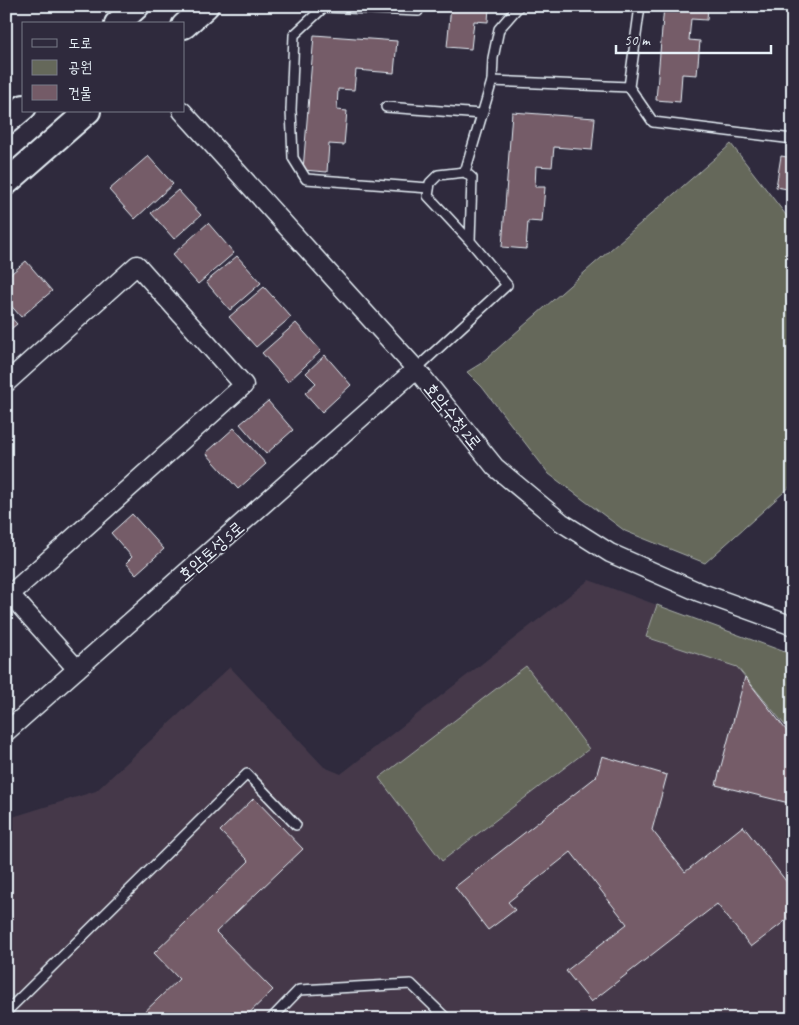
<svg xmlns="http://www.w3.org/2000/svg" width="799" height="1025" font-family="Caveat,'Poor Story',sans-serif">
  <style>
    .built { fill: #44394a }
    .green { fill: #65685a; stroke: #a6aca9 }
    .building { fill: #745b67; stroke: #e8f1f8 }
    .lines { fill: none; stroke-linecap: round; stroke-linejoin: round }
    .lane-casing { stroke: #e8f1f8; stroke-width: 12 }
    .street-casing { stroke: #e8f1f8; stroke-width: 21 }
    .secondary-casing { stroke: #e8f1f8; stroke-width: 28 }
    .lane { stroke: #2f2a3d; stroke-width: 9 }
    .street { stroke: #2f2a3d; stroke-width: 18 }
    .secondary { stroke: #2f2a3d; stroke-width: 24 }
    .labels { text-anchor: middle; stroke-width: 4; stroke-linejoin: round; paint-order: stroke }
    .street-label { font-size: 18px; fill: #e8f1f8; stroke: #2f2a3d }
  </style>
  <rect width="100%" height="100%" fill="#2f2a3d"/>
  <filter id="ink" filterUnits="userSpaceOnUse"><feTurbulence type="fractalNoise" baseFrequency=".02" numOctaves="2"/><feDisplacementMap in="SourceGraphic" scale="10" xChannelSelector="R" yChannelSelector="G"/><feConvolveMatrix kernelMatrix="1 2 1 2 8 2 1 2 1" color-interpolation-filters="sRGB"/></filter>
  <g filter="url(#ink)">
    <polygon class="built" points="589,580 657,605 646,637 737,667 793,735 793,1019 6,1019 6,819 96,791 230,667 324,767 341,774"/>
    <g class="green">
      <polygon points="731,144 793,224 793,484 705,563 625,531 549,474 482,387 467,372 480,364"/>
      <polygon points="657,605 793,655 793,735 737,667 646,637"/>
      <polygon points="526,666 589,749 442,861 379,778"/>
    </g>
    <g class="building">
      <polygon points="451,6 489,6 488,22 474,21 471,49 447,47"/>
      <polygon points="664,6 708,6 707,20 691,19 689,40 700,41 697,75 682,74 680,102 656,100"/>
      <polygon points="314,35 397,41 394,73 356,70 354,90 338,89 337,110 347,111 344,145 329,144 327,172 303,170"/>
      <polygon points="512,112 595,118 592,150 554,147 552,167 536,166 535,187 545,187 542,222 528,221 526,249 502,247"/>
      <polygon points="148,156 173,184 135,219 109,190"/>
      <polygon points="781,156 793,158 793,190 776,187"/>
      <polygon points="178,190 201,215 174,239 151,213"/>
      <polygon points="208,223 234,253 198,284 172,255"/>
      <polygon points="237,256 261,283 230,310 206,282"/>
      <polygon points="26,261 52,291 21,317 6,300 6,278"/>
      <polygon points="264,287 291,317 256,347 229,317"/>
      <polygon points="6,312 17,324 6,333"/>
      <polygon points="296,323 321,351 288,382 262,353"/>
      <polygon points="325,355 351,385 322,412 305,393 316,383 306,373"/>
      <polygon points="268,401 293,430 266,454 240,424"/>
      <polygon points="234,428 266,464 238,489 206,453"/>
      <polygon points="132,514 164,549 136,574 126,563 132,557 111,533"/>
      <polygon points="745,677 793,739 793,804 716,785"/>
      <polygon points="602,756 667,775 652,830 685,872 743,826 793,890 793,915 751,947 717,904 591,1002 566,971 627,924 571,852 508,902 515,910 488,930 455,887 596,777"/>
      <polygon points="254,798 303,849 216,932 273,990 243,1019 217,1019 214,1016 210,1019 137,1019 179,979 154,953 249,861 220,831"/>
    </g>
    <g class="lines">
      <defs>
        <g id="lane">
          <polyline points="419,6 418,11 324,7 294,35 291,110 293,158 306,179 429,188"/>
          <polyline points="640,6 629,87 653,122 793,139"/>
          <polyline points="492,81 629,87"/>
          <polyline points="386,107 482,114"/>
          <polyline points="465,172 492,81 493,58 499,29 519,6"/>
          <polyline points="416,369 507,285 470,241 428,196 430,183 438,175 465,172 472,178 470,241"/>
          <polyline points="6,1012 247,774 296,825"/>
          <polyline points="271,1019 299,990 411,984 447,1019"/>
        </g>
        <g id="street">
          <polyline points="182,111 416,369 495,467 561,522 610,553 699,592 793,626"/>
          <polyline points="6,383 137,265 244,385 6,598"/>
          <polyline points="6,590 77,669"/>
          <polyline points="6,732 416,369"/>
        </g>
        <g id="secondary">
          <polyline points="117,24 137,6"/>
          <polyline points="184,26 206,6"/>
          <polyline points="6,122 24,107"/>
          <polyline points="6,183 88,111"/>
        </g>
      </defs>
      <use href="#lane" class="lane-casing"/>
      <use href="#street" class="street-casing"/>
      <use href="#secondary" class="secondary-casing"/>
      <use href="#lane" class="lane"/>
      <use href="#street" class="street"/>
      <use href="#secondary" class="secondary"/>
    </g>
  </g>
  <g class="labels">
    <g class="street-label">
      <text transform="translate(453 416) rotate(51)" y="6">호암수청2로</text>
      <text transform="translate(211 551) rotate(-41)" y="6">호암토성5로</text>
    </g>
  </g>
  <rect width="799" height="1025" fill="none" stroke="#2f2a3d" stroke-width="25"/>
  <rect x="12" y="12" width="774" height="1000" fill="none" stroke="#e8f1f8" stroke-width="2" filter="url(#ink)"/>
  <rect x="22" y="22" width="162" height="90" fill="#2f2a3d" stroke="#797a88"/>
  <rect x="32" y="39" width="25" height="8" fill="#2f2a3d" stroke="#797a88"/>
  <text x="68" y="48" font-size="15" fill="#e8f1f8">도로</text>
  <rect x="32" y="60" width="25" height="15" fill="#65685a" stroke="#797a88"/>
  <text x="68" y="72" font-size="15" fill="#e8f1f8">공원</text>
  <rect x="32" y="85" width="25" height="15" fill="#745b67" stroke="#797a88"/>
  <text x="68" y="98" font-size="15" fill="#e8f1f8">건물</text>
  <path d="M616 45v8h155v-8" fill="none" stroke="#e8f1f8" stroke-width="2.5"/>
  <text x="624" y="45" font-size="15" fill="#e8f1f8" stroke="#2f2a3d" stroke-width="4" paint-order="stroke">50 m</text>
</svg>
